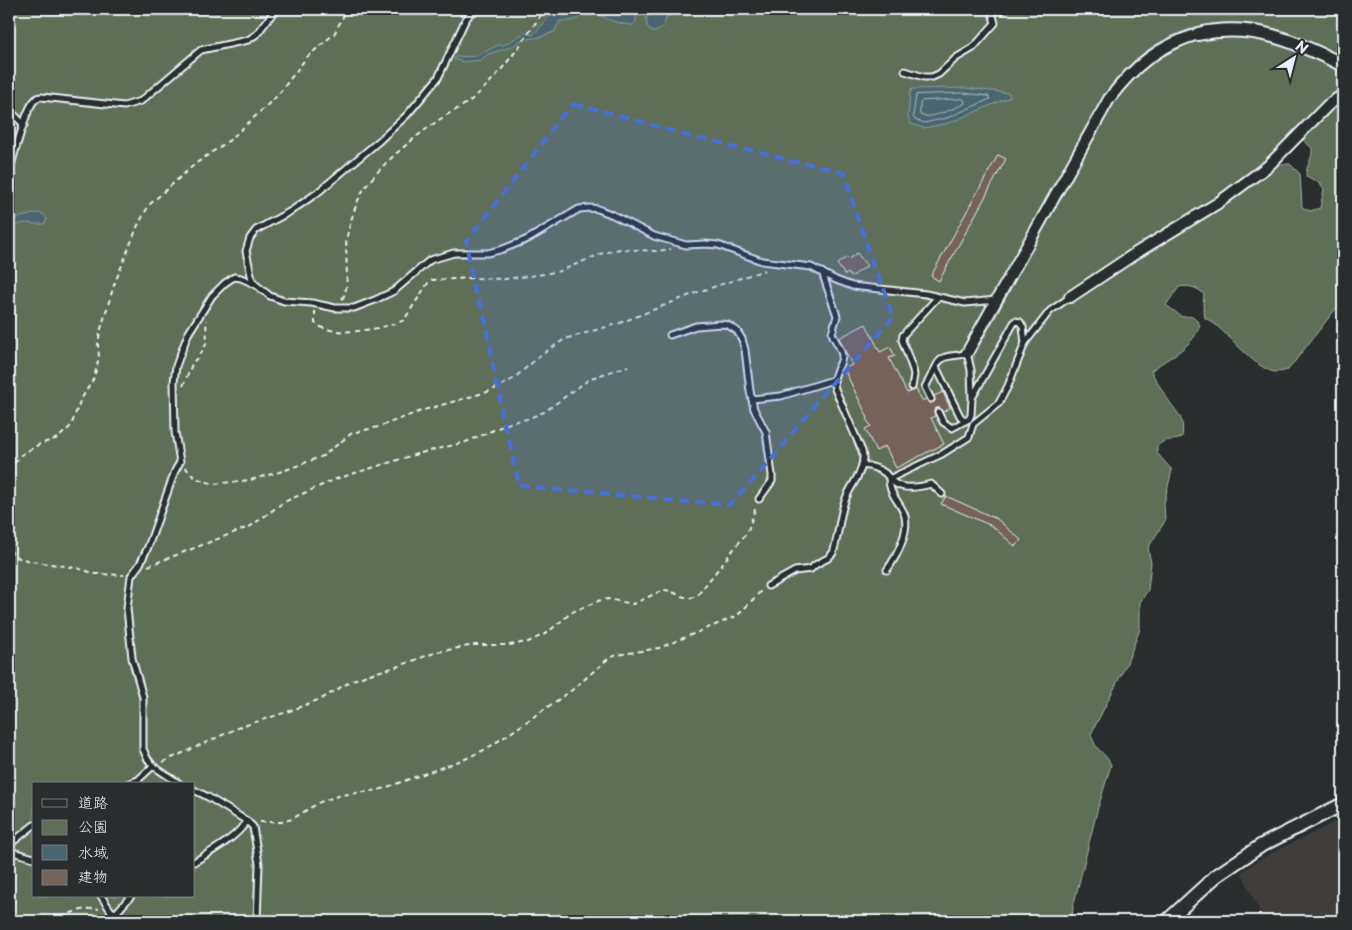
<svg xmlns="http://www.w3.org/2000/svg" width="1352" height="930" font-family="'Playpen Sans','Klee One',sans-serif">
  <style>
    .built { fill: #403e3b }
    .green { fill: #5f6e56; stroke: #a4b0a7; fill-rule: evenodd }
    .water { fill: #4a666e; stroke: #899ea5 }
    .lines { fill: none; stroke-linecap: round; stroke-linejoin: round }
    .shore { stroke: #a9b9c1; stroke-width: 1 }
    .building { fill: #74645a; stroke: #e8f1f8 }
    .service-casing { stroke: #e8f1f8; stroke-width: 9 }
    .minor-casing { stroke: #e8f1f8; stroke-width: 14 }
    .tertiary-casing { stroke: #e8f1f8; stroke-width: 16 }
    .path { stroke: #e8f1f8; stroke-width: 2; stroke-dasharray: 5 4; stroke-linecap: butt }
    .service { stroke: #2a2d2e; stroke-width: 5 }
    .minor { stroke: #2a2d2e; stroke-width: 10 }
    .tertiary { stroke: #2a2d2e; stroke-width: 12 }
    .marked { fill: #466fde; fill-opacity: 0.2; stroke: #466fde; stroke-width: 4; stroke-dasharray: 10 6; stroke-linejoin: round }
  </style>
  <rect width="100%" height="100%" fill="#2a2d2e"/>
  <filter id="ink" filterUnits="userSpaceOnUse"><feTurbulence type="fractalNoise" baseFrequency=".02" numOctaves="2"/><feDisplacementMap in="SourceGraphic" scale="10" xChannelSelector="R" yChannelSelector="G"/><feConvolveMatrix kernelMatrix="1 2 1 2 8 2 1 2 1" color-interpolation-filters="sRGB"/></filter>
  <g filter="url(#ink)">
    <polygon class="built" points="1343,818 1343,921 1264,921 1241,872 1266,856"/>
    <path class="green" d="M9 9H1343V58C1327 51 1311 42 1295 35 1220 7 1150 29 1104 95L962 350 974 359 975 354 1113 103C1155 43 1222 20 1291 47 1309 54 1326 64 1343 72V87L1330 95 1264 163 1214 199 1066 293 1071 301 1141 256 1223 206 1280 164H1290L1300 174 1302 207 1310 211 1320 208 1324 189 1320 183 1306 176C1306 165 1313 159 1312 148L1303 140V138L1326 112 1343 101V303L1334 311 1288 370C1284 371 1280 372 1276 372 1255 371 1227 329 1205 318L1203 306 1204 294C1196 287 1189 285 1179 287L1166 305 1182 317C1192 315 1195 317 1200 325 1192 349 1169 356 1151 371 1156 380 1161 389 1167 398 1177 414 1185 416 1182 437 1173 443 1168 436 1157 446V453L1172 470 1164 503 1165 521 1148 548 1151 563 1148 590 1140 602V629L1127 663 1091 734C1096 753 1105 751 1111 765L1097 811 1073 907 1072 921H9ZM34 784H194V896H34Z"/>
    <g class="water">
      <path d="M563 9H583C584 20 569 22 560 21L554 32 540 37 521 40 511 47 488 54 481 60 463 62 454 59 455 57 477 56 498 45H504L524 33 533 35 544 23 548 17 554 15Z"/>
      <path d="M594 9H633C636 15 638 21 633 25 622 25 598 18 594 9Z"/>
      <path d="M659 9H701L694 12 685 11 666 17C665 24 661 32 652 32L647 26 646 18Z"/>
      <polygon points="964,88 1009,93 1010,97 949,123 924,128 911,124 908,117 910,93 912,89"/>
      <path d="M37 213C43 213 44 215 47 219L44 224C31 225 15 218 9 234V220Z"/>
    </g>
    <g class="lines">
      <g class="shore">
        <polygon points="964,93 988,96 990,99 947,118 924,123 915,120 913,116 916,95"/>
        <path d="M963 99 965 101 964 104C954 108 930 120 920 115V103L922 101Z"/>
      </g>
    </g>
    <g class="building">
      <polygon points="998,155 1006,159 939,281 931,276"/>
      <polygon points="857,253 867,266 851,277 848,273 845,275 837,264 847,257 849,259"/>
      <polygon points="866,324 880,352 890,347 895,356 889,358 907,393 916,389 922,401 925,399 931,403 935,401 934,396 943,392 950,408 943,412 940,408 936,408 934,411 935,416 931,418 944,444 896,468 885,446 876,451 865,429 871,426 866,419 868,418 844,369 852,365 839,338"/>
      <polygon points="946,496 997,519 1021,540 1015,546 992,526 941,504"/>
    </g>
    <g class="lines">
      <defs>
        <g id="service">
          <polyline points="473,9 465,21 438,78 407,115 379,141 317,193 291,211 256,230 250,238 246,251 252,280 255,284 270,296 284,301 312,303 335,308 354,308 375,300 394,291 430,260 454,253 488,253 503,249 528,239 579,209 590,208 598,209 613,215 654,236 686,245 706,244 718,245 762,261 811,267 836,280 852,286 926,294 965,303 996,300"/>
          <polyline points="905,71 924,77 932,77 939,74 956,58 973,48 995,23 991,9"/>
          <polyline points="9,109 24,125"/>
          <path d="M9 171C15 155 25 109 35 100 38 97 38 97 42 97L124 106 141 101 201 50 248 40 257 34 276 9"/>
          <polyline points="670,335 696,326 721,324 728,325 737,331 742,339 745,350 750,391 754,409 766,432 772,475 772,481 759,499"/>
          <polyline points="912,387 914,375 913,370 902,340 903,335 937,298"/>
          <path d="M972 398 971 370 967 353C955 358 942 352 936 367L960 416 965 421 969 419 971 415 972 398 1015 321 1020 322 1023 327 1025 343"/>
          <polyline points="752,399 781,396 833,380"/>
          <polyline points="931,399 925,387 936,367"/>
          <polyline points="938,412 943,422 952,428 965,421"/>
          <path d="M862 465C870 466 878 468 885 473 889 477 891 482 896 484 906 490 920 487 931 484L942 494"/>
          <path d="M887 570C897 556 912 528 903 511 897 499 889 493 889 479L942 454 969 437 973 424 999 403 1008 386 1025 343 1050 311 1070 297"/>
          <path d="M768 586 795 571 811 569 815 565 828 558 833 553C839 535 839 516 846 498 852 483 867 468 862 451L835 389C831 371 841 369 842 356 842 349 834 340 832 333L837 316 822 272"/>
          <polyline points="127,784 138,780 153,766"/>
          <polyline points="180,784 153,766 147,758 143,749 143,697 132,658 127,608 131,576 140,564 148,547 175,471 180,462 175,432 174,382 176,366 188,334 212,296 225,283 234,277 241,278 254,284"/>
          <polyline points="194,790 208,797 247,821 253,827 259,864 257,921"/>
          <polyline points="9,845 34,825"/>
          <polyline points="9,851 34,858"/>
          <path d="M194 862C212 851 235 839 247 821"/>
          <polyline points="101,896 111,911 116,913 131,896"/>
          <polyline points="111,911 117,921"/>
        </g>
        <g id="minor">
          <polyline points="1070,297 1136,253 1218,203 1268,166 1328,105 1343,95"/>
          <path d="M967 353 1109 99C1134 66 1158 46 1198 34"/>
        </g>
        <g id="tertiary">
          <path d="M1198 34C1252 22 1295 41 1343 65"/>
          <polyline points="1167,921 1216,876 1262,845 1343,804"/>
        </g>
      </defs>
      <use href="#service" class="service-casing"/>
      <use href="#minor" class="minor-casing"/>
      <use href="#tertiary" class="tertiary-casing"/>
      <g class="path">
        <polyline points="1001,15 1007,9"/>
        <path d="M342 299C351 289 344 250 347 236 350 223 357 199 364 189 383 162 412 139 439 120 449 113 461 108 471 100 501 75 524 40 545 9"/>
        <path d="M315 311V323C331 339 385 329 404 320L428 283 431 280 473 278 505 279 544 274 560 271 603 253 620 249 656 251 671 249"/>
        <polyline points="183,386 192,364 204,349 207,341 206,320"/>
        <polyline points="185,467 195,478 214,484 250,480 283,471 323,456 352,433 378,427 424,410 487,392 501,386 513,379 541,355 565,339 620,323 698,292 765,270"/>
        <polyline points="9,489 14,464 21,455 40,444 58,438 71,426 80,401 94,378 99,357 98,344 100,332 114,285 138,225 149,205 195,164 231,139 278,95 307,57 334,34 343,17 344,9"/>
        <polyline points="9,550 19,558 31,561 77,568 96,574 124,575"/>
        <polyline points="148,566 251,526 284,502 336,479 417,454 466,442 512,422 527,419 544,412 591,378 628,366"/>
        <path d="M163 762 240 727 287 712 323 698 353 680 373 673 396 667 437 652 474 645H509L528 642 547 633 572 612 601 600 608 599 633 604 663 590C676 590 683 602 697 596L748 531 756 506"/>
        <polyline points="260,822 282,822 292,819 320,802 341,795 379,790 465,759 486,749 509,734 572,690 609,658 617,655 659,648 737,616 762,590"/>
        <path d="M54 921C68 914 82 907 99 909"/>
      </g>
      <use href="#service" class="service"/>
      <use href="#minor" class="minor"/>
      <use href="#tertiary" class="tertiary"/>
    </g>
  </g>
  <path class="marked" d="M573 104 843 174 893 317 730 505 519 486 466 241Z"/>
  <rect width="1352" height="930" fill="none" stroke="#2a2d2e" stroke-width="30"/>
  <rect x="15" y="15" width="1322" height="900" fill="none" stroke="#e8f1f8" stroke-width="2" filter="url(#ink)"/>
  <rect x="32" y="782" width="162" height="115" fill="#2a2d2e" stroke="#767b7f"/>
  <rect x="42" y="799" width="25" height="8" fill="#2a2d2e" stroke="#767b7f"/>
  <text x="78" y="808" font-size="15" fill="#e8f1f8">道路</text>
  <rect x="42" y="820" width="25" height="15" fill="#5f6e56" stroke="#767b7f"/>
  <text x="78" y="832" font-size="15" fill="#e8f1f8">公園</text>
  <rect x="42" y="845" width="25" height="15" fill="#4a666e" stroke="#767b7f"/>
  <text x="78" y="858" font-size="15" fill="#e8f1f8">水域</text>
  <rect x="42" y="870" width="25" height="15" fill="#74645a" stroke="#767b7f"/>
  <text x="78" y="882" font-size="15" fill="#e8f1f8">建物</text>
  <g transform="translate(1294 58) rotate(36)" stroke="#2a2d2e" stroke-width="4" paint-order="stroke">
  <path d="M0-4L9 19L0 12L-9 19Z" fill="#e8f1f8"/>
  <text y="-8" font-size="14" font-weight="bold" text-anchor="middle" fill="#e8f1f8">N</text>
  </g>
</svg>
